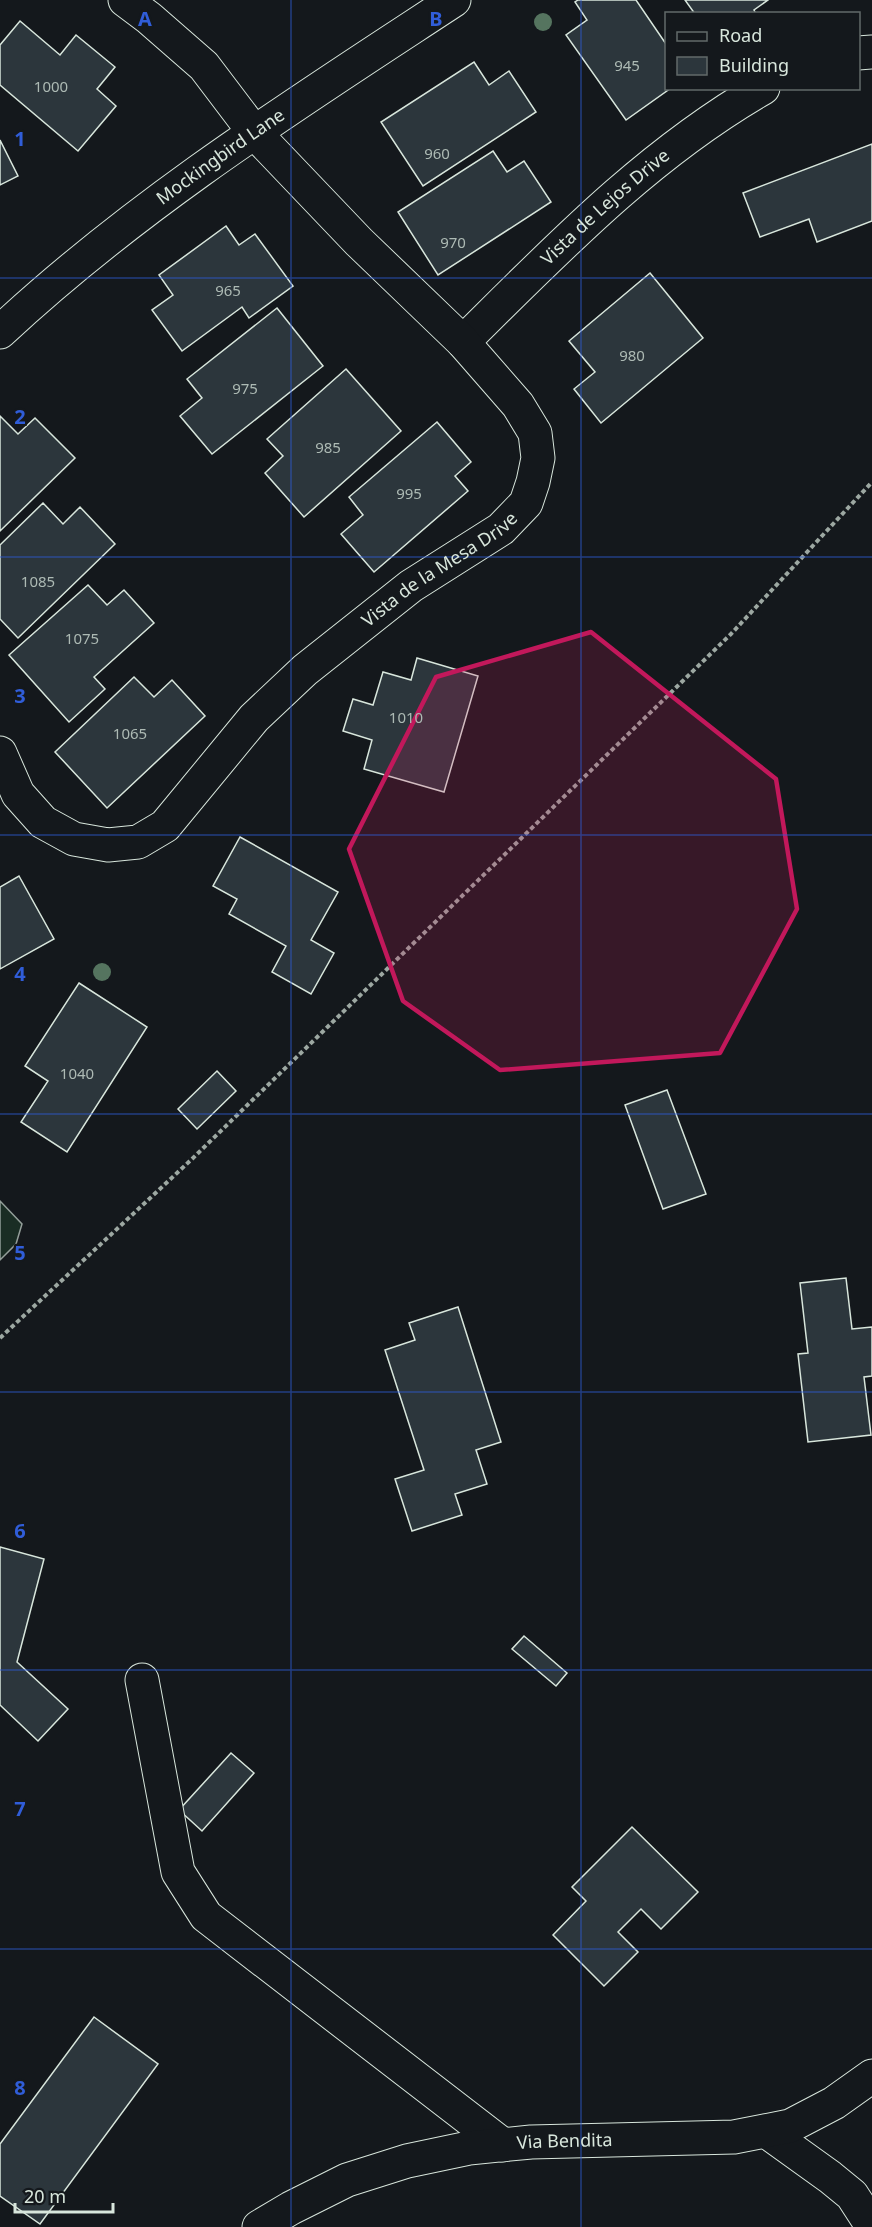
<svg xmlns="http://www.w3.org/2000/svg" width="872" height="2227" font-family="'Noto Sans',sans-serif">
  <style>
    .green { fill: #1a2d24; stroke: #939e99; stroke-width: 1.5 }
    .building { fill: #2c363c; stroke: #d8e6dc; stroke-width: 1.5 }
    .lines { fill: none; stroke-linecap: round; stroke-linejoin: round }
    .minor-casing { stroke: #d8e6dc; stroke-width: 35 }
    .path { stroke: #9da8a2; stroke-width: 4; stroke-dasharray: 4.5 3; stroke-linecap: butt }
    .minor { stroke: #14181c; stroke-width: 33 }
    .tree { fill: #55745f }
    .marked { fill: #c2185b; fill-opacity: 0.2; stroke: #c2185b; stroke-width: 4.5; stroke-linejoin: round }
    .grid { fill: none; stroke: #305dd8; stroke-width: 1.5; stroke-opacity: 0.55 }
    .labels { text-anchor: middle; stroke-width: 4.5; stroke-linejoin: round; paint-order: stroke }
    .number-label { font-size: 15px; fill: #adbab4 }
    .street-label { font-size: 18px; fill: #d8e6dc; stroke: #14181c }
    .grid-label { font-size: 20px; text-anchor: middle; font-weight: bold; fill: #305dd8; stroke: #14181c; stroke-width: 4.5; stroke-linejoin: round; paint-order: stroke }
  </style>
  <rect width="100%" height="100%" fill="#14181c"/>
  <polygon class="green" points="0,1201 22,1224 16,1244 0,1260"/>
  <g class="building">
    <polygon points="578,0 636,0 666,44 666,88 671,88 626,120 566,35 587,20 575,2"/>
    <polygon points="685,0 768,0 754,10 756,14 695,14"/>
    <polygon points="20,21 60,55 76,35 115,67 97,89 116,106 78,151 0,85 0,45"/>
    <polygon points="474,62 489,85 509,71 536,112 423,186 381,122"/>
    <polygon points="0,140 18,176 0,185"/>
    <polygon points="872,144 872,221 817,242 809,219 760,237 743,193"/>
    <polygon points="493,151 507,172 524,161 551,202 438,275 398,212"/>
    <polygon points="226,226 239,245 255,234 293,286 249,318 242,307 182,351 152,310 173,295 159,275"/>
    <polygon points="650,273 703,338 601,423 574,389 595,372 569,341"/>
    <polygon points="277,308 323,366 212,454 180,416 202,398 187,379"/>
    <polygon points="346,369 401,431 304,517 265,473 283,456 267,439"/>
    <polygon points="0,416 18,434 35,418 75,458 0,531"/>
    <polygon points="437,422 471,462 455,476 468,491 374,572 341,534 363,515 349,497"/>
    <polygon points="43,503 63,524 80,507 115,544 18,638 0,619 0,545"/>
    <polygon points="88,585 107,605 124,590 154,623 94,677 105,689 69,722 9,655"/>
    <polygon points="417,658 478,676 444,792 364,769 372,740 343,731 353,699 373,705 383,672 411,680"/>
    <polygon points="134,677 154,697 172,680 205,716 107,808 55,752"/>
    <polygon points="240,837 338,892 311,940 334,953 311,994 272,972 286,946 229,914 237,899 213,886"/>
    <polygon points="19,876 54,939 0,969 0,887"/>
    <polygon points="79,983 147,1027 67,1152 21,1122 48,1081 25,1066"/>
    <polygon points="217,1071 236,1091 197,1129 178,1109"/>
    <polygon points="667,1090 706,1194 663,1209 625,1105"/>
    <polygon points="846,1278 852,1329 872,1327 872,1376 864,1377 871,1435 808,1442 798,1354 808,1353 800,1283"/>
    <polygon points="458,1307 501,1442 476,1450 487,1484 455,1494 462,1515 412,1531 395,1479 424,1470 385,1350 415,1340 409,1323"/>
    <polygon points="0,1547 44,1559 17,1662 68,1709 38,1741 0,1705"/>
    <polygon points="524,1636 567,1673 556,1686 512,1649"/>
    <polygon points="231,1753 254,1773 202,1831 179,1810"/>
    <polygon points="632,1827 698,1892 661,1929 641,1909 618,1932 638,1952 604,1986 553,1935 586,1901 572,1887"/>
    <polygon points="94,2017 158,2064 40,2224 0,2196 0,2144"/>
  </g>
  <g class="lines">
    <defs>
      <g id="minor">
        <polyline points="858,53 872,52"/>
        <path id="s1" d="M0 332C137 204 297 103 454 0"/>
        <path id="s2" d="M463 342C556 250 648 154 763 88"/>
        <path id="s3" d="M0 753 18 794 43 822 74 839 108 845 138 842 165 826 254 718 305 670 411 586 501 529 526 503 533 482 538 458 535 433 518 405 463 342 359 242 254 132 204 66 149 18 125 0"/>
        <polyline points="142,1680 178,1872 206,1916 503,2145"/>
        <polyline points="766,2131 830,2177 852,2195 872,2226"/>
        <path id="s4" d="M259 2227 291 2208 347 2180 407 2161 469 2148 531 2142 734 2137 790 2126 834 2103 872 2076"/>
      </g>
    </defs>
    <use href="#minor" class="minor-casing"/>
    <polyline class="path" points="0,1338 192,1159 731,634 872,482"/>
    <use href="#minor" class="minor"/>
  </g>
  <g class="tree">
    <circle cx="543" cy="22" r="9"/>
    <circle cx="102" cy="972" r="9"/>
  </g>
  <path class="marked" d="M591 632 776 779 797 909 720 1053 500 1070 403 1001 349 849 436 677Z"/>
  <path class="grid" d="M291 0V2227M581 0V2227M0 278H872M0 557H872M0 835H872M0 1114H872M0 1392H872M0 1670H872M0 1949H872"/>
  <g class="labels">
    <g class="number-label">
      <text x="627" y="71">945</text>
      <text x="51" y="92">1000</text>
      <text x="437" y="159">960</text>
      <text x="453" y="248">970</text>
      <text x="228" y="296">965</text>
      <text x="632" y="361">980</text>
      <text x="245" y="394">975</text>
      <text x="328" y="453">985</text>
      <text x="409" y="499">995</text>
      <text x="38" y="587">1085</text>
      <text x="82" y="644">1075</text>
      <text x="406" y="723">1010</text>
      <text x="130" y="739">1065</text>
      <text x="77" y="1079">1040</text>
    </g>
    <g class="street-label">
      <text dy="6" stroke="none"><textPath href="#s1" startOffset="282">Mockingbird Lane</textPath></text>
      <text dy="6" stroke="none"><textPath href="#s2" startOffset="196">Vista de Lejos Drive</textPath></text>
      <text dy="6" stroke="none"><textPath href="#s3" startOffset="592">Vista de la Mesa Drive</textPath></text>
      <text dy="6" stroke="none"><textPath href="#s4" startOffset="322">Via Bendita</textPath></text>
    </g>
  </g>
  <g class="grid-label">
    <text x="145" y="26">A</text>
    <text x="436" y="26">B</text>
    <text x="20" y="146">1</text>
    <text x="20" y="424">2</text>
    <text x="20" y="703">3</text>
    <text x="20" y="981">4</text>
    <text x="20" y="1260">5</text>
    <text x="20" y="1538">6</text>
    <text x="20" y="1816">7</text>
    <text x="20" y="2095">8</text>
  </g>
  <rect x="665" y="12" width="195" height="78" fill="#14181c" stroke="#626a69" stroke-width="1.5"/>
  <rect x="677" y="32" width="30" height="9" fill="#14181c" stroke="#626a69" stroke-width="1.5"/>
  <text x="719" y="42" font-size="18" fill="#d8e6dc">Road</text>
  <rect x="677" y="57" width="30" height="18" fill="#2c363c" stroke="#626a69" stroke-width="1.5"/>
  <text x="719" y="72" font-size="18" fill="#d8e6dc">Building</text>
  <path d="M15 2203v9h98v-9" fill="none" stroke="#d8e6dc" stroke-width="3"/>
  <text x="24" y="2203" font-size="18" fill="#d8e6dc" stroke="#14181c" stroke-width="4.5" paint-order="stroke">20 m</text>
</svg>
